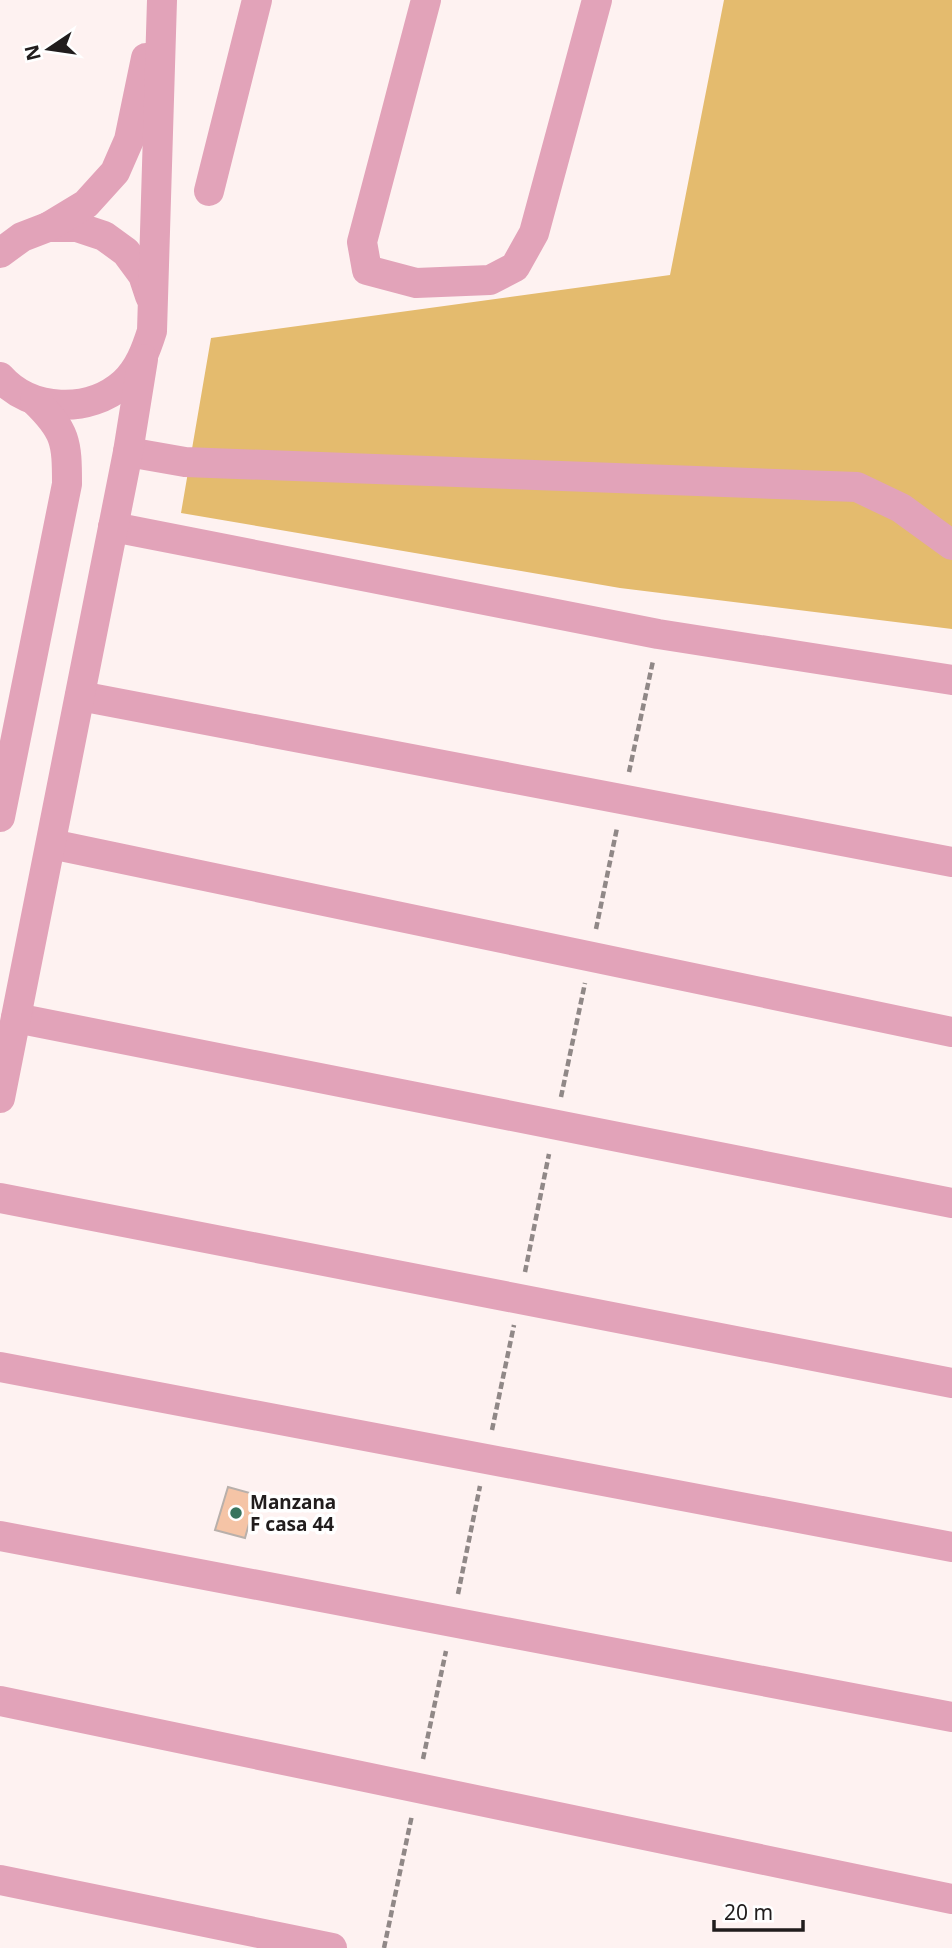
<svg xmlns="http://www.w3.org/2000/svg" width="952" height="1948" font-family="'Noto Sans',sans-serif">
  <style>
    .green { fill: #e4bb6e }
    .building { fill: #f5c4a6; stroke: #b9b0ab; stroke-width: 2 }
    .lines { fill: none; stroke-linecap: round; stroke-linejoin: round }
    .path { stroke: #908887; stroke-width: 4.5; stroke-dasharray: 7 3.5; stroke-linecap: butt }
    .minor { stroke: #e2a3b9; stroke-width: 30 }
    .poi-dot { fill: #38745e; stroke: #fff; stroke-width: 2.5 }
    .labels { text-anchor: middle; stroke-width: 7; stroke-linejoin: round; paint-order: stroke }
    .poi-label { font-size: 19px; font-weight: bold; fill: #211d1d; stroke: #fff; text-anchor: start }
  </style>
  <rect width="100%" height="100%" fill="#fef2f1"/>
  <polygon class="green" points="724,0 952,0 952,629 620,588 181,513 211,338 670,275"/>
  <polygon class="building" points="228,1487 257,1495 245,1538 215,1530"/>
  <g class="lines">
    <g class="path">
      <polyline points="629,772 653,661"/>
      <polyline points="596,929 617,828"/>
      <polyline points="561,1097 585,983"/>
      <polyline points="525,1272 549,1154"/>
      <polyline points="492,1430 514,1325"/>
      <polyline points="458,1594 480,1486"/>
      <polyline points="423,1759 446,1651"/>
      <polyline points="384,1948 412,1815"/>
    </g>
    <g class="minor">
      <polyline points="426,0 362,242 367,270 416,283 490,280 515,267 534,233 597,0"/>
      <polyline points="209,191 257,0"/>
      <polyline points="48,227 77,227 104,236 126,252 143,275 150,296"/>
      <polyline points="0,253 22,237 48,227 86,204 115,172 129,140 146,58"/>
      <path d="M0 377C31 412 89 414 124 383 139 369 146 350 152 331L162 0"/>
      <polyline points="128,452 185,462 857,487 901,508 952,545"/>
      <polyline points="113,527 658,634 952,680"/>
      <polyline points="80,696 952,862"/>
      <path d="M0 817 67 484C67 442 66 431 35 401"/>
      <polyline points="51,844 952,1032"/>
      <polyline points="16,1018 952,1203"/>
      <polyline points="0,1098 128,452 143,359"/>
      <polyline points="0,1198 952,1383"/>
      <polyline points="0,1367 952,1547"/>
      <polyline points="0,1536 952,1717"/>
      <polyline points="0,1701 952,1899"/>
      <polyline points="0,1880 332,1948"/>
    </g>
  </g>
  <circle class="poi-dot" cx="236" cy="1513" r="7"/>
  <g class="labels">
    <g class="poi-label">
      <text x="250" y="1509">Manzana<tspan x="250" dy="22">F casa 44</tspan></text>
    </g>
  </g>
  <g transform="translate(49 49) rotate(257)" stroke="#ffffff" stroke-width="5" paint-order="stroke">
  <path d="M0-5L12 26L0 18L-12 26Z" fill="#211d1d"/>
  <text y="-10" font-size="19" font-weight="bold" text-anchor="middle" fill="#211d1d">N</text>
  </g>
  <path d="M714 1920v10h89v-10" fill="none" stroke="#211d1d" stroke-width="3.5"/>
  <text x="724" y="1920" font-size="21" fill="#211d1d" stroke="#ffffff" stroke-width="5" paint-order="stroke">20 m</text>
</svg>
